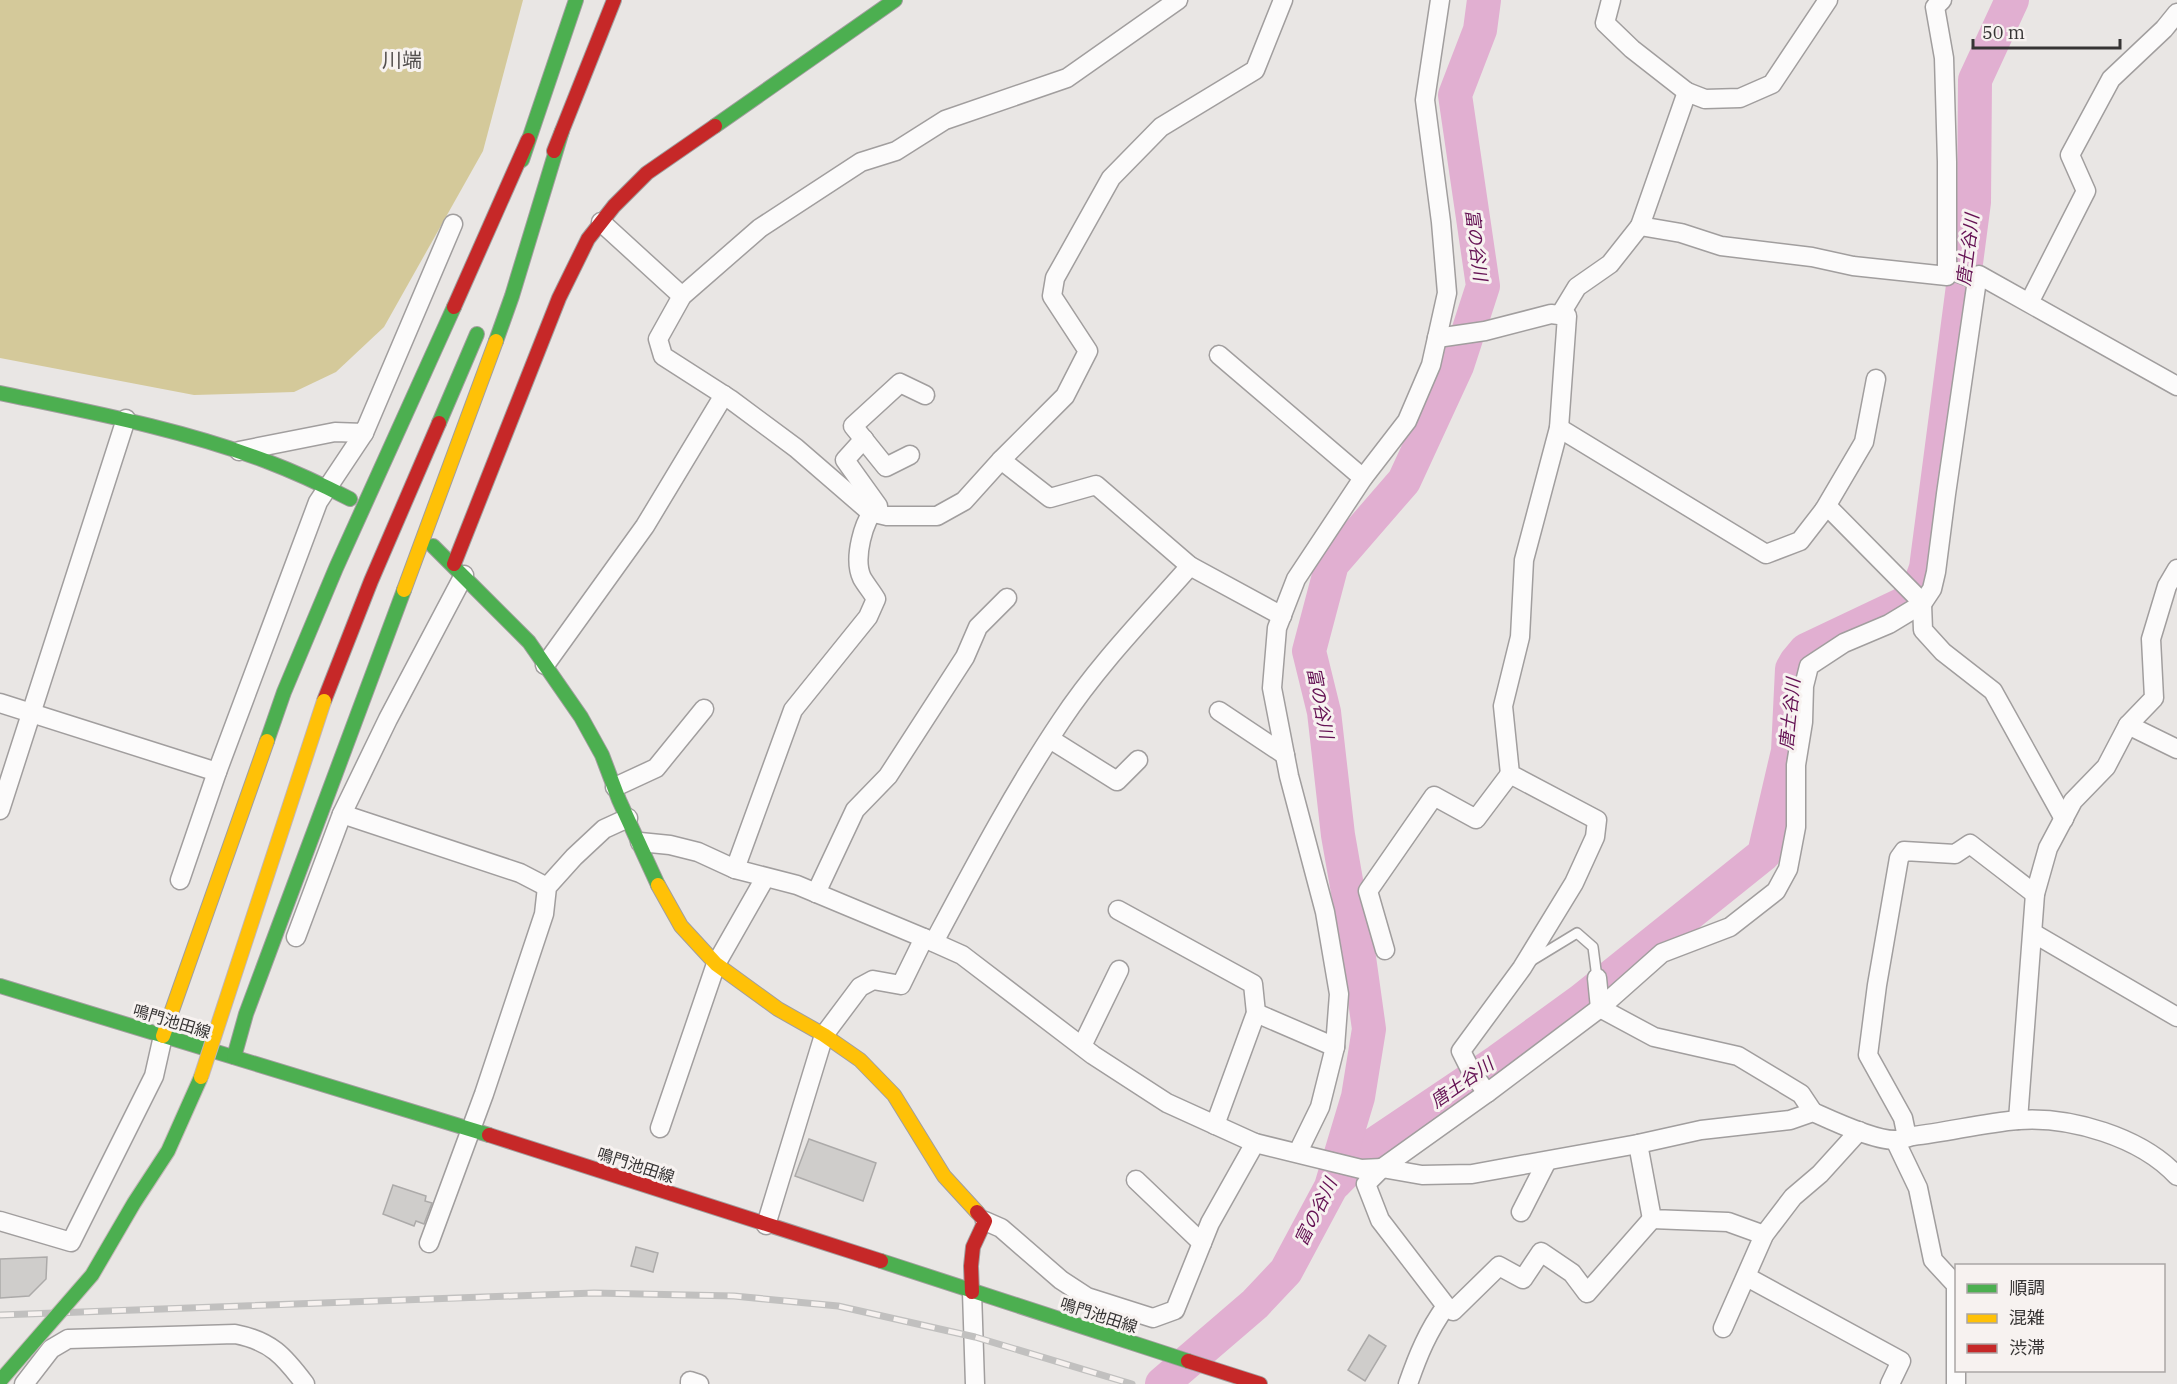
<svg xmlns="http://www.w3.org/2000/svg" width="2177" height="1384" font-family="'IBM Plex Serif','Noto Sans JP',serif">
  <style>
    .forest { fill: #d4c99a }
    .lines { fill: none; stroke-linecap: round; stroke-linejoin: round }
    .river { stroke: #e1afd1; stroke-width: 34 }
    .building { fill: #cfcdcb; stroke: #acaaa9; stroke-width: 1.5 }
    .lane-casing { stroke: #a19e9e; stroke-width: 12 }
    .street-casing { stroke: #a19e9e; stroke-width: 21 }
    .fast-casing { stroke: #a19e9e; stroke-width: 16 }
    .slow-casing { stroke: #a19e9e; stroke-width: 16 }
    .jam-casing { stroke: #a19e9e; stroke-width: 16 }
    .lane { stroke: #fcfbfb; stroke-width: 9 }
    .street { stroke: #fcfbfb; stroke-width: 18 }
    .fast { stroke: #4caf50; stroke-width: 14 }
    .slow { stroke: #ffc107; stroke-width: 14 }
    .jam { stroke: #c62828; stroke-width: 14 }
    .rail-casing { stroke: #c1c0bf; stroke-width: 7 }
    .rail { stroke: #f7f2f0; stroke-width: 4.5; stroke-dasharray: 14; stroke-linecap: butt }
    .fast-bridge-casing { stroke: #c1b5b6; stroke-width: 16; stroke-linecap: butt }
    .slow-bridge-casing { stroke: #c1b5b6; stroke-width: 16; stroke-linecap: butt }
    .fast-bridge { stroke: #4caf50; stroke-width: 14 }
    .slow-bridge { stroke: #ffc107; stroke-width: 14 }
    .labels { text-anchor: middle; stroke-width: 6; stroke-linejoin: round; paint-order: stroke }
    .street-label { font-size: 16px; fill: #363434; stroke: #f7f2f0 }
    .water-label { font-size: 18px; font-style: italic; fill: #641153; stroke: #f7f2f0 }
    .quarter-label { font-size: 20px; fill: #54504f; stroke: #f7f2f0 }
  </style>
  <rect width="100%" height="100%" fill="#e9e6e4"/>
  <polygon class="forest" points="0,0 523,0 483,151 384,327 336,372 294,392 194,395 0,358"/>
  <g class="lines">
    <g class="river">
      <path d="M1335 1183 1370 1147 1498 1061 1582 1000 1764 854 1788 751 1792 669 1796 662 1806 650 1903 604C1917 594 1921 583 1926 568L1974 202 1975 80 2012 0"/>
      <polyline points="1162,1384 1255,1304 1286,1271 1331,1187 1358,1097 1369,1029 1357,943 1338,835 1324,712 1309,651 1332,564 1404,481 1457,366 1483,286 1455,95 1480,30 1484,0"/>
    </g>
  </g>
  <g class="building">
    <polygon points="809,1139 876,1163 863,1201 795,1176"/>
    <polygon points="393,1185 426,1196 425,1201 432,1203 424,1224 416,1221 414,1226 383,1214"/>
    <polygon points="636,1247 658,1253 653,1272 631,1266"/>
    <polygon points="47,1257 46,1279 29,1296 0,1298 0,1259"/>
    <polygon points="1369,1335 1386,1346 1365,1381 1348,1370"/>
  </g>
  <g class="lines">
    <defs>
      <polyline id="lane" points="1531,961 1577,933 1593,947 1597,978"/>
      <g id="street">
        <polyline points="1178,0 1067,78 945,120 896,151 861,162 760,228 682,296 658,339 663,356 730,399 796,448 870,512 887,516 937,516 964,501 1001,460 1065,396 1088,351 1052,296 1055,278 1111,178 1161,127 1255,70 1283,0"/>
        <polyline points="1611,0 1605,23 1632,49 1687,92"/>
        <polyline points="601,222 682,296"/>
        <polyline points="1640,226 1687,92 1705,99 1740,98 1772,84 1828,0"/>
        <polyline points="1948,269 1977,280 1979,275 2177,386"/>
        <polyline points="2030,301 2086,191 2070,155 2111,79 2164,29 2177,13"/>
        <polyline points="1560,315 1577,287 1610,264 1640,226 1681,233 1721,246 1812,257 1853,266 1947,276 1947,162 1944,58 1935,7 1942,0"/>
        <polyline points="1437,338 1485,331 1551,314 1567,316 1559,428 1524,560 1520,637 1503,706 1510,774 1597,820 1595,837 1574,883 1522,968 1461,1051 1471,1071 1487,1093"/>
        <polyline points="1219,355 1363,478"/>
        <polyline points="1559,428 1766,554 1800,541 1824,510 1831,510 1916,596 1922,604 1923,630 1943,652 1993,691 2064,819"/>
        <polyline points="239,451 335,432 364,433 453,224"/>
        <polyline points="910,455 886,467 853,426 900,383 925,395"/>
        <polyline points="1001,460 1050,498 1096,485 1190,566 1282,616"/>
        <polyline points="1824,510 1864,442 1876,379"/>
        <polyline points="545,665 645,526 724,395"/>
        <polyline points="0,703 217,772"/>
        <polyline points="1219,711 1285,755"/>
        <polyline points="2128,725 2177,749"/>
        <polyline points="1050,739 1117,781 1138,760"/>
        <polyline points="615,787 656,768 704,709"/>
        <polyline points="0,810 126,419"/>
        <polyline points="342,814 520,873 547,887"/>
        <path d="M640 842 670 845 698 852 735 869 797 885 924 938 962 955 1093 1055 1167 1103 1255 1143 1361 1169 1382 1168 1422 1175 1472 1174 1638 1144 1701 1130 1790 1120 1813 1112C1833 1121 1875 1141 1896 1140 1901 1140 1908 1137 1913 1136 1948 1132 1983 1123 2018 1120 2070 1116 2141 1137 2177 1176"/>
        <path d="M735 869 793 710 868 617 876 599C872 592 866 585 862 578 853 559 863 519 878 506L845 460 864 439"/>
        <polyline points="180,880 217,772 318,502 364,433"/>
        <polyline points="816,893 855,810 888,776 965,657 978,627 1007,598"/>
        <polyline points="1118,910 1253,984 1256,1013 1215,1125"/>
        <polyline points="2033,933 2177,1017"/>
        <polyline points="296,937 342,814 388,719 464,575"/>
        <path d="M934 942C974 867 1014 791 1061 721 1098 665 1146 616 1190 566"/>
        <polyline points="1385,950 1368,891 1434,796 1476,819 1510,774"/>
        <polyline points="1597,978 1600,1008"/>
        <polyline points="1600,1008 1654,1037 1738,1056 1801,1094 1813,1112"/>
        <polyline points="1256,1013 1335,1047"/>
        <polyline points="1082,1046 1119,970"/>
        <polyline points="2018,1120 2035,894 2048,848 2073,801 2106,767 2128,725 2154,698 2151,639 2167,586 2177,569"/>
        <polyline points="660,1128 716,964 765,878"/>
        <polyline points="1907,1137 1903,1118 1868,1055 1877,985 1899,858 1904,851 1955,854 1970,844 2035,894"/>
        <polyline points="1895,1140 1918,1188 1933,1260 1956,1285 1956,1384"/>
        <polyline points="1638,1144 1652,1219 1728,1222 1764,1235"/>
        <polyline points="1298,1152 1320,1107 1335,1047 1339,994 1325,912 1289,776 1272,688 1277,628 1296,579 1363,478 1407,421 1431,365 1447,293 1441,222 1425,100 1440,0"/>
        <polyline points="1136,1180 1202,1243"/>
        <polyline points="1521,1212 1547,1161"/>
        <polyline points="0,1221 71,1242 154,1076 163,1036"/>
        <polyline points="985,1221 1001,1228 1061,1280 1087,1297 1153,1318 1175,1310 1210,1223 1255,1143"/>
        <polyline points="766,1225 824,1035 860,987 873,980 901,985 924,938"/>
        <polyline points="429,1243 484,1094 544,914 547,887 574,857 604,829 628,818"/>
        <polyline points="1747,1277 1901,1361 1890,1384"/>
        <polyline points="972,1292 975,1384"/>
        <polyline points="1446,1306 1453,1311 1499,1266 1523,1279 1541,1252 1572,1273 1587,1293 1652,1219"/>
        <polyline points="1723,1328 1764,1235 1793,1197 1820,1174 1859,1131"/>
        <path d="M24 1384 51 1349 68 1339 235 1334C271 1341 284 1356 305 1384"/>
        <polyline points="690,1384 690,1381 699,1384"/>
        <path d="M1408 1384C1418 1355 1428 1331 1446 1306L1380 1220 1366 1184 1382 1168 1487 1093 1600 1008 1662 953 1730 927 1776 891 1788 869 1796 827V765L1803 722 1804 686 1809 666 1844 643 1889 624 1922 604 1932 589 1936 572 1946 494 1977 280"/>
      </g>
      <g id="fast">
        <polyline points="715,126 895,0"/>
        <polyline points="522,160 576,0"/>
        <polyline points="496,341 512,296 562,131"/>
        <path d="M0 393C90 412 181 429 266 461 295 472 323 485 350 499"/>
        <polyline points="439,423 477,334"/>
        <polyline points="433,546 529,642 581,717 602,755 619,800 658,885"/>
        <polyline points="267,741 284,692 336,568 454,307"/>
        <polyline points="0,986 489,1135"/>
        <polyline points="234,1057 246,1014 404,590"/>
        <polyline points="881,1261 1188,1361"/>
      </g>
      <g id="slow">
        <polyline points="404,590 496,341"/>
        <polyline points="658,885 681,926 716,964 778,1009 824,1035 860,1060 894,1095 944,1176 977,1212"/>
        <polyline points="163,1036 267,741"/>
      </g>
      <g id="jam">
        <polyline points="554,151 614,0"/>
        <polyline points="454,307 528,140"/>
        <polyline points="454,564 559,298 588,239 614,206 647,173 715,126"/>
        <polyline points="324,701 371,581 439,423"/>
        <polyline points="489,1135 881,1261"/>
        <polyline points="972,1292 971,1266 973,1247 985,1221 977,1212"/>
        <polyline points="1188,1361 1260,1384"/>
      </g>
    </defs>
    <use href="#lane" class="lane-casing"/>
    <use href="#street" class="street-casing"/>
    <use href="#fast" class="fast-casing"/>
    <use href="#slow" class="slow-casing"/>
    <use href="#jam" class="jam-casing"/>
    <use href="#lane" class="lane"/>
    <use href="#street" class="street"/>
    <use href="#fast" class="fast"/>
    <use href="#slow" class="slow"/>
    <use href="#jam" class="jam"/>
    <defs>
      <polyline id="rail" points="0,1315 594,1293 734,1296 838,1306 975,1337 1132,1384"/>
    </defs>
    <use href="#rail" class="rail-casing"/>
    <use href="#rail" class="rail"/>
    <defs>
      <polyline id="fast-bridge" points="0,1381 92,1275 134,1203 168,1151 201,1077"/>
      <polyline id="slow-bridge" points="201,1077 324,701"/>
    </defs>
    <use href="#fast-bridge" class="fast-bridge-casing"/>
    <use href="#slow-bridge" class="slow-bridge-casing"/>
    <use href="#fast-bridge" class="fast-bridge"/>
    <use href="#slow-bridge" class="slow-bridge"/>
  </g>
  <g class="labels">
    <g class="street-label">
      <text transform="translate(172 1021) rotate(17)" y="6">鳴門池田線</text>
      <text transform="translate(636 1165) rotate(18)" y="6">鳴門池田線</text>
      <text transform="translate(1099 1315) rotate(18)" y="6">鳴門池田線</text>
    </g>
    <g class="water-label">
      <text transform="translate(1476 245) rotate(83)" y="6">富の谷川</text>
      <text transform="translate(1968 250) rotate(-83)" y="6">唐土谷川</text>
      <text transform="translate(1320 703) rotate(79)" y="6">富の谷川</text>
      <text transform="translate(1790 714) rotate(-84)" y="6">唐土谷川</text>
      <text transform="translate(1462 1083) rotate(-35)" y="6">唐土谷川</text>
      <text transform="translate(1316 1212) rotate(-64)" y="6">富の谷川</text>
    </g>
    <g class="quarter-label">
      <text x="402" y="67">川端</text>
    </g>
  </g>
  <rect x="1955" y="1264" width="210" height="108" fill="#f7f2f0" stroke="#aaa6a5" stroke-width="1.5"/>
  <rect x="1967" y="1284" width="30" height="9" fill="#4caf50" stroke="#aaa6a5" stroke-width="1.5"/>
  <text x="2009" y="1294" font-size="18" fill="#363434">順調</text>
  <rect x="1967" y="1314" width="30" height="9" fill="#ffc107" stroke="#aaa6a5" stroke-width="1.5"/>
  <text x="2009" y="1324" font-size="18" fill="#363434">混雑</text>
  <rect x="1967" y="1344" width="30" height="9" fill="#c62828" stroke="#aaa6a5" stroke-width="1.5"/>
  <text x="2009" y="1354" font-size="18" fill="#363434">渋滞</text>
  <path d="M1973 39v9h147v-9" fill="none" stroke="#363434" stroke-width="3"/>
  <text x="1982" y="39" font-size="18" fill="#363434" stroke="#f7f2f0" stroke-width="4.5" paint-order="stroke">50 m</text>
</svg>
